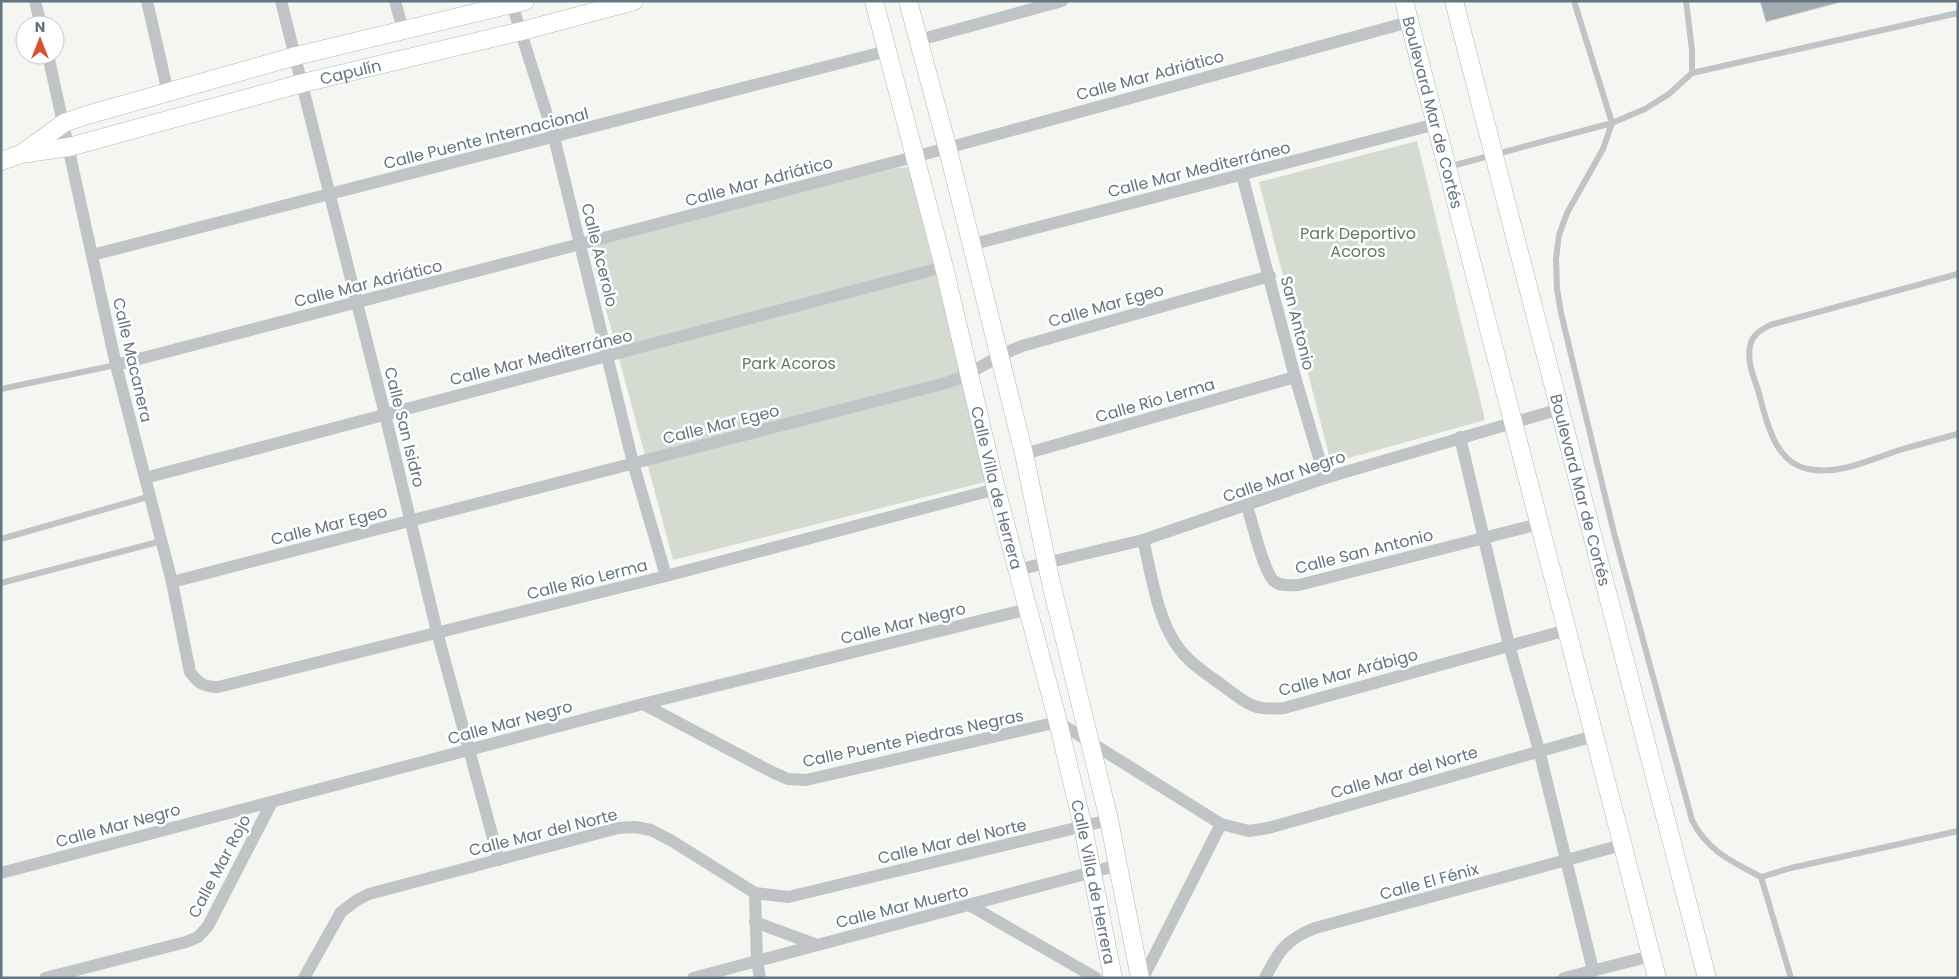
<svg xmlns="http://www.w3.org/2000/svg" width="1959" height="979" font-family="Poppins,sans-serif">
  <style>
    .green { fill: #d6dbd2 }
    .building { fill: #a4adb2; stroke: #d6d6d4 }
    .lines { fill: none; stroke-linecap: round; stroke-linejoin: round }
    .secondary-casing { stroke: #b0b6ba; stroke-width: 19 }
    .lane { stroke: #c0c4c7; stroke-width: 6 }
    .street { stroke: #c0c4c7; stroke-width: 12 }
    .secondary { stroke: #fff; stroke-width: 18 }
    .labels { text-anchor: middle; stroke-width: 5; stroke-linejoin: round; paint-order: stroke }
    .street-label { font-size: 16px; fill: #657581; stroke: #fff }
    .park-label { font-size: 16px; fill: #687864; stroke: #fff }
  </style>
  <rect width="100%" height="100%" fill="#f5f5f1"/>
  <g class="green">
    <polygon points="1417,141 1485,420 1331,463 1259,182"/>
    <polygon points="909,167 989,481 673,560 589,246 896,168"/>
  </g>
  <polygon class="building" points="1760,1 1845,1 1766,22"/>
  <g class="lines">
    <defs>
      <g id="secondary">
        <path id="s1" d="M874 1 944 267 996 489 1058 722 1083 827 1113 978"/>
        <polyline points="908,1 947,146 1024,454 1051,583 1109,820 1140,978"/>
        <path id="s2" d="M1404 1 1657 978"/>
        <path id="s3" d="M1454 1 1707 978"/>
        <polyline points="24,152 64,123 87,115 296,56 525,1"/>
        <path id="s4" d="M1 161 21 154 69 147 303 83 522 31 634 1"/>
      </g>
    </defs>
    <use href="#secondary" class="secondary-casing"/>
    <g class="lane">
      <path d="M1574 1 1612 123 1603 149 1567 213 1559 235 1556 259 1557 289 1561 313 1614 533 1692 820C1707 851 1733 862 1761 877"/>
      <polyline points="1692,73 1958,13"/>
      <polyline points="1448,167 1612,123 1645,109 1669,94 1692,73 1692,50 1686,1"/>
      <path d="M1958 274 1770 325C1761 330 1752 335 1750 346 1747 361 1753 375 1758 390 1766 418 1773 462 1808 469 1840 476 1873 458 1903 449 1921 444 1939 439 1958 434"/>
      <polyline points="1,389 116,365"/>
      <polyline points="1,539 151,496"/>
      <polyline points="1,583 162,541"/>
      <polyline points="1791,978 1761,877 1791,868 1958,831"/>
    </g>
    <g class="street">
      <polyline points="35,1 41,25"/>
      <polyline points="147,1 168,93"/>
      <polyline points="281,1 385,414 437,632 499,860"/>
      <polyline points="395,1 403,30"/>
      <polyline points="511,1 554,137 633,463 666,576"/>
      <polyline points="919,40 1062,1"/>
      <path d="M48 55 116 365 172 582 190 672C198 683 204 687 218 687L666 576 996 489"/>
      <polyline points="1242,175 1295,377 1325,478"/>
      <polyline points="970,245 1436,124"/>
      <polyline points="92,255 887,51"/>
      <polyline points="116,365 914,157 1409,22"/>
      <polyline points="1460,437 1509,645 1539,750 1593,970"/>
      <polyline points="1024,454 1295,377"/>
      <polyline points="145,478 944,267"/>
      <path d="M1247 506C1252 522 1263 569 1273 580 1279 587 1290 585 1299 585L1539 524"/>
      <path d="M1143 540C1152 575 1157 622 1181 651 1192 665 1208 675 1222 685 1246 703 1252 711 1284 708L1567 630"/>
      <polyline points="1017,570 1143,540 1325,478 1560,409"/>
      <path d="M172 582 946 383C973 374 995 356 1022 346L1270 276"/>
      <polyline points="643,704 772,772 788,779 806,780 1058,722 1221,824 1249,831 1268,828 1594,736"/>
      <polyline points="1,873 643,704 1028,609"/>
      <polyline points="755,893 757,961 760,978"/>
      <polyline points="971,906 1096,978"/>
      <polyline points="755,922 817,945"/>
      <polyline points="45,978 186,942 198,937 208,926 272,802"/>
      <polyline points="304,978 341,912 357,900 369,894 618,828 635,827 651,830 672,841 755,893 788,897 1109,820"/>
      <polyline points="693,978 1119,865"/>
      <polyline points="1143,978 1221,824"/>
      <path d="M1265 978C1279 951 1285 940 1315 928L1622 845"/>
      <polyline points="1564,978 1651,956"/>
    </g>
    <use href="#secondary" class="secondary"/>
  </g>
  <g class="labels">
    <g class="street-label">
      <text dy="6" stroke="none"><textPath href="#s4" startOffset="361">Capulín</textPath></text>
      <text transform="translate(1150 75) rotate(-15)" y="6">Calle Mar Adriático</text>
      <text dy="6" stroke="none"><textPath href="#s2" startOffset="115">Boulevard Mar de Cortés</textPath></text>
      <text transform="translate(486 138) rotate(-14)" y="6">Calle Puente Internacional</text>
      <text transform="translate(1199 169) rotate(-14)" y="6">Calle Mar Mediterráneo</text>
      <text transform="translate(759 181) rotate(-15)" y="6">Calle Mar Adriático</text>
      <text transform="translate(600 255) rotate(76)" y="6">Calle Acerolo</text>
      <text transform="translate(368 283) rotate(-14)" y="6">Calle Mar Adriático</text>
      <text transform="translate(1106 305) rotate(-16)" y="6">Calle Mar Egeo</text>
      <text transform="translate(1298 323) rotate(76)" y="6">San Antonio</text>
      <text transform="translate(541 357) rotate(-14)" y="6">Calle Mar Mediterráneo</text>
      <text transform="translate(133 360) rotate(77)" y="6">Calle Macanera</text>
      <text transform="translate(1155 400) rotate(-16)" y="6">Calle Río Lerma</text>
      <text transform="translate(721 424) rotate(-14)" y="6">Calle Mar Egeo</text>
      <text transform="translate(405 427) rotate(76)" y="6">Calle San Isidro</text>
      <text transform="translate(1284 476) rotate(-19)" y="6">Calle Mar Negro</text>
      <text dy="6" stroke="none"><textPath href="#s1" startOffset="502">Calle Villa de Herrera</textPath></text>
      <text dy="6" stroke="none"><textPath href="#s3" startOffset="505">Boulevard Mar de Cortés</textPath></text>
      <text transform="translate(329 525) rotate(-14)" y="6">Calle Mar Egeo</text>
      <text transform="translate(1364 551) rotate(-14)" y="6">Calle San Antonio</text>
      <text transform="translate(587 579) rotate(-14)" y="6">Calle Río Lerma</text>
      <text transform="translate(903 623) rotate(-14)" y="6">Calle Mar Negro</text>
      <text transform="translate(1348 672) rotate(-15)" y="6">Calle Mar Arábigo</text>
      <text transform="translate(510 722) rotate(-15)" y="6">Calle Mar Negro</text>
      <text transform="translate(913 738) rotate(-12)" y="6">Calle Puente Piedras Negras</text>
      <text transform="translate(1404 772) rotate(-16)" y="6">Calle Mar del Norte</text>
      <text transform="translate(118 825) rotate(-15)" y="6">Calle Mar Negro</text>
      <text transform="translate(543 832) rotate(-14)" y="6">Calle Mar del Norte</text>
      <text transform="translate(952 841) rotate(-13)" y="6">Calle Mar del Norte</text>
      <text transform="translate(219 866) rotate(-62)" y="6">Calle Mar Rojo</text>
      <text transform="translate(1429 881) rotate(-15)" y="6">Calle El Fénix</text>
      <text dy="6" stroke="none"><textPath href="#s1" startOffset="908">Calle Villa de Herrera</textPath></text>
      <text transform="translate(902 906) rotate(-14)" y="6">Calle Mar Muerto</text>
    </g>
    <g class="park-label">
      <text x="1358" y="239">Park Deportivo<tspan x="1358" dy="18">Acoros</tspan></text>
      <text x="789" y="369">Park Acoros</text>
    </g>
  </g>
  <rect width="1959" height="979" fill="none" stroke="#657581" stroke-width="5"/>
  <g transform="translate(40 40)"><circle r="24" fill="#ffffff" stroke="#c1c8cd"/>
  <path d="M0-4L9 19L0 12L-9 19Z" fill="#d9502c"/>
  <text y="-8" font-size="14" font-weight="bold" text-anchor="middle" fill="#657581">N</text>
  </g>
</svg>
